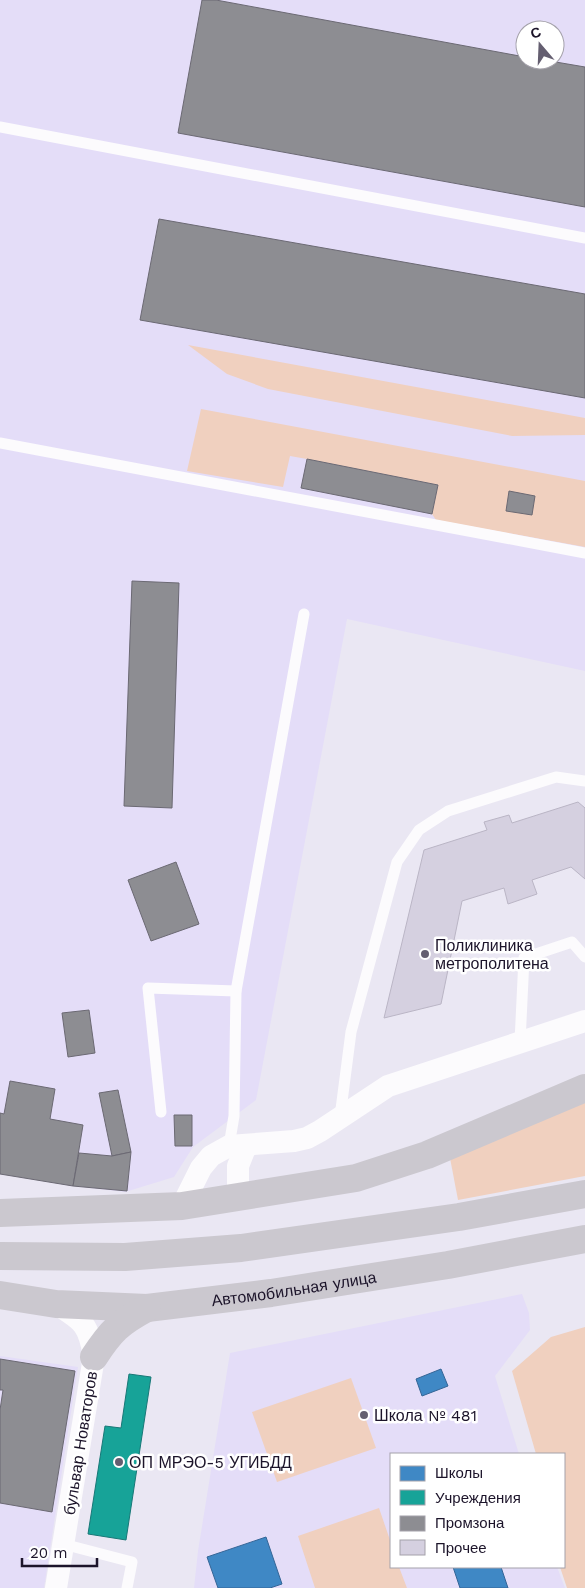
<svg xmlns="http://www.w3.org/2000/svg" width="585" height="1588" font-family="'Work Sans',sans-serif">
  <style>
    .built { fill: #e4ddf8; fill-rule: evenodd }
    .green { fill: #f0d0bf }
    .schools { fill: #3f88c5; stroke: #346596 }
    .public { fill: #17a398; stroke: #187877 }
    .industry { fill: #8d8d92; stroke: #6b6973 }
    .building { fill: #d5d0e0; stroke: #bab5c5 }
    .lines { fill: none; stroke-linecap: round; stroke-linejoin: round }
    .service { stroke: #fcfbfd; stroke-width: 11 }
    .minor { stroke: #fcfbfd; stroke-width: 22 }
    .secondary { stroke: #cbc8cf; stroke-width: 28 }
    .poi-dot { fill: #645e70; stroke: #fff; stroke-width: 2 }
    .labels { text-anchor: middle; stroke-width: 5; stroke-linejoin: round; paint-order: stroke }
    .poi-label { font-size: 16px; fill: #1c142a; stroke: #fff; text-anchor: start }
    .street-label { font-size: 16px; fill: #1c142a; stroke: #fff }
  </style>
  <rect width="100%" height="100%" fill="#eae7f3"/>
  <g class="built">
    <path d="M0 0H585V671L347 619 256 1100 193 1147 174 1177 125 1192 73 1186 0 1174ZM525 30H555V60H525Z"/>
    <polygon points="522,1294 529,1313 530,1330 495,1376 519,1454 391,1454 391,1567 557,1567 565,1588 194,1588 198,1551 230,1353"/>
    <polygon points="0,1356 78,1367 44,1588 0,1588"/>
  </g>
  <g class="green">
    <polygon points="188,345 585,418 585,435 512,436 268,389 227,374"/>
    <polygon points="201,409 585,481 585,547 436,520 432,514 438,485 307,459 290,456 283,487 187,471"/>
    <polygon points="585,1093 585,1176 458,1200 450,1158"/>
    <polygon points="585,1327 585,1588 567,1588 560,1567 564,1567 564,1454 536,1454 512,1371 551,1337"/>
    <polygon points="351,1378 376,1448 277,1482 252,1412"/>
    <polygon points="379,1508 391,1543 391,1567 399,1567 407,1588 315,1588 298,1536"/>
  </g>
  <g class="schools">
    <polygon points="441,1369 448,1386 422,1396 416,1379"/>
    <polygon points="266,1537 282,1584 270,1588 218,1588 207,1557"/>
    <polygon points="453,1567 501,1567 508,1588 460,1588"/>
  </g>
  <polygon class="public" points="129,1374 151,1377 126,1540 88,1534 105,1426 121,1428"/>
  <g class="industry">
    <polygon points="202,0 216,0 525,57 525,60 544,60 585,67 585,207 178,133"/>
    <polygon points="159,219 585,294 585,398 140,320"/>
    <polygon points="307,459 438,485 432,514 301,488"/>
    <polygon points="509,491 535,496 532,515 506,511"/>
    <polygon points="132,581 179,583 172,808 124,806"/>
    <polygon points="176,862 199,924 151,941 128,880"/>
    <polygon points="89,1010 95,1053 68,1057 62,1013"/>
    <polygon points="10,1081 55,1089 50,1119 83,1125 73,1186 0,1174 0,1113 4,1114"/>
    <polygon points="118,1090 131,1152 112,1156 99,1093"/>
    <polygon points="174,1115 192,1115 192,1146 175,1146"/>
    <polygon points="131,1152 127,1191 73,1186 79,1153 112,1156"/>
    <polygon points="0,1359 75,1371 52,1512 0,1503 0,1410 3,1390 0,1390"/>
  </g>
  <polygon class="building" points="578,802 585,808 585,879 571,867 532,880 537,894 508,904 504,888 462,901 441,1004 384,1018 424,850 487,830 484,822 509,815 512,823"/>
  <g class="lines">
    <g class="service">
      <polyline points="0,127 585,238"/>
      <polyline points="0,443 585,553"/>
      <polyline points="520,1042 524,958 572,942 585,957"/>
      <polyline points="161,1112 148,988 236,991"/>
      <polyline points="340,1117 351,1032 397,862 419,830 448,811 556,777 585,781"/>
      <polyline points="229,1146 234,1116 236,991 304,614"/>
      <polyline points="63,1544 132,1562 127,1588"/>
    </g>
    <g class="minor">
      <polyline points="238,1197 238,1166 246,1146"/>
      <polyline points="182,1206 201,1168 211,1156 229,1146 294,1141 307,1138 320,1131 388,1086 585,1021"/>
      <path d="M56 1304C83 1321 89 1324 94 1357L56 1588"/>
    </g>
    <g class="secondary">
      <polyline points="0,1213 182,1206 356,1178 427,1155 585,1088"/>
      <polyline points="0,1256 125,1257 241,1248 459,1217 585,1194"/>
      <path id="s1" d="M0 1295 56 1304 147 1308 271 1293 448 1265 585 1239"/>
      <path d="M94 1357C111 1331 119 1323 147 1308"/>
    </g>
  </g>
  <g class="poi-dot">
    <circle cx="425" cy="954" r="5"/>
    <circle cx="364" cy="1415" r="5"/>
    <circle cx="119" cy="1462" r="5"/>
  </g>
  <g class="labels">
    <g class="poi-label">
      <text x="435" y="951">Поликлиника<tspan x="435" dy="18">метрополитена</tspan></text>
      <text x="374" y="1421">Школа № 481</text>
      <text x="129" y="1468">ОП МРЭО-5 УГИБДД</text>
    </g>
    <g class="street-label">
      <text dy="6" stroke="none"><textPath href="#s1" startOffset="296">Автомобильная улица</textPath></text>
      <text transform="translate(80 1443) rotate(-81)" y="6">бульвар Новаторов</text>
    </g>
  </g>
  <rect x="390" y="1453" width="175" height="115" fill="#ffffff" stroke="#a4a1aa"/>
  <rect x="400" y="1466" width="25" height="15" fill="#3f88c5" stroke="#a4a1aa"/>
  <text x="435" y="1478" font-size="15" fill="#1c142a">Школы</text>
  <rect x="400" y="1490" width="25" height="15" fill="#17a398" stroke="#a4a1aa"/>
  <text x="435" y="1503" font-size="15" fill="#1c142a">Учреждения</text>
  <rect x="400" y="1516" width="25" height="15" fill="#8d8d92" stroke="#a4a1aa"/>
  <text x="435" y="1528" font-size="15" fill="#1c142a">Промзона</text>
  <rect x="400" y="1540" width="25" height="15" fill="#d5d0e0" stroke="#a4a1aa"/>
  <text x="435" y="1553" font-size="15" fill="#1c142a">Прочее</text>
  <g transform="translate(540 45) rotate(341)"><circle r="24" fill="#ffffff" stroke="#a4a1aa"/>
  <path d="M0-4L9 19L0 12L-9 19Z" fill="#645e70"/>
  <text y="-8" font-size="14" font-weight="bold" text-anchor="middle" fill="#1c142a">С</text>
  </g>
  <path d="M22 1558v8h75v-8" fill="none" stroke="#1c142a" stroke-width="2.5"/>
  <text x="30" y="1558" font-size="15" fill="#1c142a" stroke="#ffffff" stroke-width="4" paint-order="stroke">20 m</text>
</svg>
